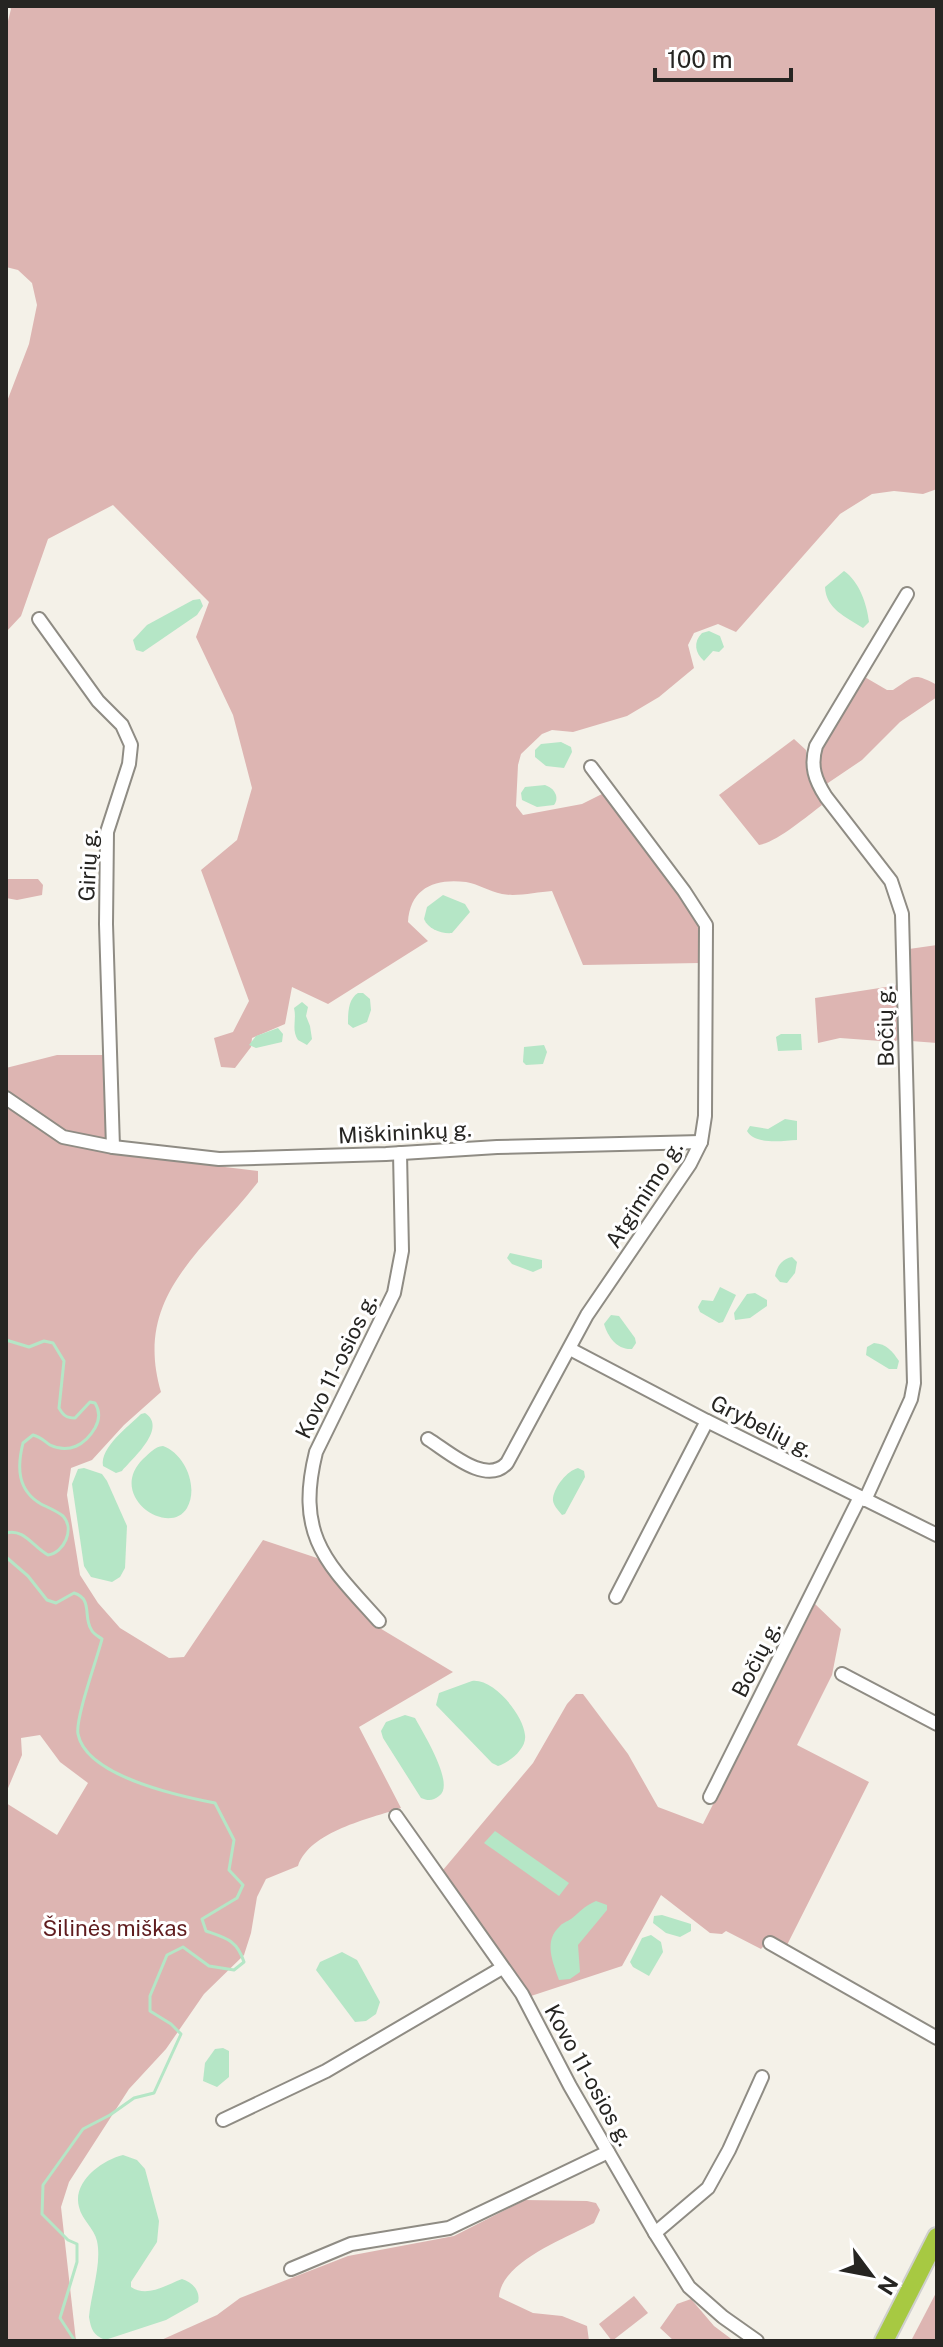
<svg xmlns="http://www.w3.org/2000/svg" width="943" height="2347" font-family="'Public Sans',sans-serif">
  <style>
    .green { fill: #ddb5b2 }
    .water { fill: #b5e6c6 }
    .lines { fill: none; stroke-linecap: round; stroke-linejoin: round }
    .stream { stroke: #b5e6c6; stroke-width: 3 }
    .minor-casing { stroke: #8f8c84; stroke-width: 16 }
    .highway-casing { stroke: #cfcfce; stroke-width: 22 }
    .minor { stroke: #fff; stroke-width: 12 }
    .highway { stroke: #a7c942; stroke-width: 18 }
    .labels { text-anchor: middle; stroke-width: 6; stroke-linejoin: round; paint-order: stroke }
    .street-label { font-size: 22px; fill: #262522; stroke: #fff }
    .park-label { font-size: 22px; fill: #5f1c1e; stroke: #fff }
  </style>
  <rect width="100%" height="100%" fill="#f4f1e8"/>
  <g class="green">
    <path d="M9 6H937V489L923 494 894 491 872 494 840 514 736 632 718 624 694 633 688 645 694 668 659 697 627 716 573 732 552 730 542 734 521 754 518 765 516 806 523 815 582 804 604 793 688 903 702 935 700 963 583 965 552 891C537 892 516 897 502 894 489 891 478 884 466 882 435 878 410 888 408 922L428 941 328 1004 292 987 285 1024 252 1038 251 1047 235 1068 221 1067 214 1038 233 1032 249 1001 201 870 237 840 252 788 233 715 196 637 209 602 113 505 48 539 21 616 6 632V404L29 344 37 305 32 283 18 270 6 267V29L11 9Z"/>
    <path d="M863 676 887 690H893C915 676 912 672 937 685V697L900 722 862 760 825 785 819 764 821 749Z"/>
    <path d="M794 739 806 750 808 777 822 805C806 817 777 842 759 845L719 795Z"/>
    <polygon points="6,879 38,879 43,885 42,895 17,900 6,898"/>
    <polygon points="937,945 937,1043 911,1041 909,949"/>
    <polygon points="899,985 901,1038 894,1042 840,1038 818,1043 815,998"/>
    <path d="M57 1055H107L109 1153 258 1171V1182C207 1249 132 1294 161 1392L124 1425 92 1460 71 1468 67 1495 80 1575 98 1603 120 1628 169 1658 184 1657 263 1540 317 1558 373 1624 453 1672 359 1727 401 1808C369 1819 310 1831 298 1866L266 1879 257 1897 251 1933 244 1955 204 1994 166 2049 129 2089 69 2182 61 2207 76 2341H6V1803L57 1835 88 1783 60 1762 40 1735 21 1738 22 1755 6 1793V1068Z"/>
    <polygon points="815,1604 841,1629 832,1675 797,1745 869,1782 786,1947 770,1939 761,1949 726,1931 722,1934 710,1933 661,1895 622,1966 531,1996 501,1957 443,1870 533,1763 567,1704 576,1694 583,1694 628,1754 658,1807 703,1824"/>
    <path d="M525 2200 587 2201 596 2203 600 2210 594 2223C566 2238 501 2262 499 2297L533 2313 562 2316 587 2326 589 2341H159L217 2315 240 2298 348 2256 454 2236Z"/>
    <polygon points="937,2291 937,2341 911,2341 912,2339"/>
    <polygon points="634,2296 648,2313 612,2341 599,2324"/>
    <polygon points="691,2299 714,2326 734,2341 674,2341 660,2328 677,2304"/>
  </g>
  <g class="water">
    <path d="M844 571C859 581 867 604 869 622L863 628C846 617 826 609 825 587Z"/>
    <polygon points="200,599 203,606 197,615 143,652 136,650 133,640 147,625 193,600"/>
    <path d="M709 631 720 636 724 647 719 652 713 651 704 661C695 653 693 642 702 633Z"/>
    <polygon points="561,742 571,747 572,752 564,768 546,766 535,757 535,750 541,744"/>
    <path d="M545 785C554 788 560 797 554 805L537 807 522 800 521 793 525 787Z"/>
    <path d="M443 895 465 904 470 912 452 933C441 934 428 929 424 919L427 907Z"/>
    <path d="M358 993H363L370 999 371 1010 367 1022 353 1028 348 1024C348 1013 348 999 358 993Z"/>
    <path d="M302 1002 308 1007 306 1016 310 1026 312 1039 307 1045 298 1040C291 1029 297 1020 294 1008Z"/>
    <polygon points="278,1028 283,1034 282,1042 256,1048 249,1045 256,1036"/>
    <polygon points="781,1034 801,1034 802,1050 778,1051 776,1037"/>
    <polygon points="544,1045 547,1052 543,1064 526,1065 523,1062 524,1047"/>
    <path d="M785 1119 797 1121V1140C782 1141 755 1145 747 1131L750 1126 768 1129Z"/>
    <polygon points="510,1253 542,1260 542,1268 533,1272 512,1264 507,1258"/>
    <path d="M792 1257 797 1262 795 1273 787 1283 780 1282 775 1276C777 1266 782 1259 792 1257Z"/>
    <polygon points="720,1287 736,1295 723,1322 719,1323 700,1312 698,1307 702,1300 713,1301"/>
    <polygon points="755,1293 767,1300 767,1306 750,1318 735,1320 734,1313 747,1294"/>
    <path d="M611 1315 619 1316 635 1338 636 1343 632 1349C617 1350 608 1337 604 1324Z"/>
    <path d="M874 1343C887 1344 892 1351 899 1361L897 1369H889L866 1355 867 1347Z"/>
    <path d="M145 1413C168 1428 133 1458 122 1471L116 1473 103 1466C100 1447 128 1427 141 1414Z"/>
    <path d="M163 1446C185 1454 199 1487 187 1508 169 1538 106 1496 143 1459 150 1453 154 1447 163 1446Z"/>
    <polygon points="84,1468 102,1474 107,1481 127,1526 125,1568 120,1577 112,1582 91,1577 84,1566 72,1484 78,1469"/>
    <path d="M578 1468 584 1471 585 1477 565 1514 562 1515C558 1510 552 1504 553 1498 555 1486 567 1471 578 1468Z"/>
    <path d="M472 1681C493 1678 523 1714 525 1735 527 1748 510 1762 498 1766L492 1763 436 1705 439 1693Z"/>
    <path d="M405 1715 415 1718C423 1733 456 1785 439 1796 433 1801 428 1801 421 1798L383 1738 381 1731 386 1722Z"/>
    <polygon points="495,1831 569,1883 559,1896 484,1843"/>
    <path d="M596 1901 607 1905V1910L578 1945 580 1972 570 1979 559 1980C553 1962 543 1941 560 1926 561 1924 568 1921 571 1919 580 1912 584 1906 596 1901Z"/>
    <polygon points="662,1915 691,1924 691,1931 680,1937 666,1933 653,1923 654,1916"/>
    <polygon points="651,1935 661,1942 663,1952 649,1976 633,1967 630,1962 642,1938"/>
    <polygon points="342,1952 357,1960 380,2002 376,2014 366,2021 355,2022 316,1970 320,1962"/>
    <polygon points="223,2048 229,2051 229,2077 217,2087 203,2081 205,2063 215,2049"/>
    <path d="M123 2155 137 2160 145 2169 159 2221 157 2242 131 2282V2287C147 2298 166 2285 182 2279 192 2282 201 2291 198 2302L166 2320 105 2340C93 2335 91 2329 89 2317 91 2293 102 2264 97 2241 94 2228 82 2220 79 2207 72 2182 102 2160 123 2155Z"/>
  </g>
  <g class="lines">
    <g class="stream">
      <path d="M6 1340 29 1347 44 1341 53 1343 64 1361 59 1408C63 1415 66 1418 75 1418L90 1402 95 1403C100 1411 100 1419 95 1428 85 1445 69 1454 50 1445 44 1441 41 1437 33 1435L23 1443C17 1467 17 1490 41 1504 47 1507 57 1511 63 1516 75 1529 64 1553 48 1555 33 1547 24 1528 6 1533"/>
      <path d="M6 1557 28 1576 47 1600 56 1603 74 1593C93 1599 83 1616 91 1629 93 1634 98 1636 102 1639 97 1659 75 1719 78 1734 86 1776 179 1796 215 1803L234 1840 229 1870 243 1885 237 1898 202 1919 206 1931C226 1938 237 1940 244 1962L234 1970 209 1966 183 1947 167 1955 150 1996V2011L171 2024 181 2034 154 2093 134 2098 110 2115 83 2129 43 2185 42 2214 68 2240 77 2244V2262L60 2318 75 2341"/>
    </g>
    <defs>
      <g id="minor">
        <polyline points="39,619 98,701 122,725 131,745 129,764 107,832 106,924 113,1147"/>
        <polyline points="6,1098 63,1137 113,1147 219,1159 386,1154 497,1147 701,1142"/>
        <polyline points="570,1349 707,1421 937,1535"/>
        <path d="M428 1439C449 1452 486 1486 507 1463L587 1315 690 1164 701 1142 705 1116 706 925 684 891 591 767"/>
        <path d="M865 1500 911 1399 914 1383 902 914 891 881 826 797C815 780 810 766 816 746L907 594"/>
        <polyline points="616,1597 707,1421"/>
        <path d="M379 1621C327 1563 295 1537 316 1452L394 1293 402 1251 400 1153"/>
        <polyline points="842,1674 937,1724"/>
        <polyline points="710,1797 860,1497"/>
        <polyline points="396,1816 522,1994 570,2086 655,2233 689,2287 723,2317 757,2341"/>
        <polyline points="770,1943 937,2038"/>
        <polyline points="223,2120 326,2071 502,1968"/>
        <polyline points="655,2233 708,2188 729,2150 762,2077"/>
        <polyline points="291,2269 351,2244 449,2228 608,2152"/>
      </g>
      <polyline id="highway" points="884,2341 937,2237"/>
    </defs>
    <use href="#minor" class="minor-casing"/>
    <use href="#highway" class="highway-casing"/>
    <use href="#minor" class="minor"/>
    <use href="#highway" class="highway"/>
  </g>
  <g class="labels">
    <g class="street-label">
      <text transform="translate(88 865) rotate(-87)" y="8">Girių g.</text>
      <text transform="translate(885 1026) rotate(-91)" y="8">Bočių g.</text>
      <text transform="translate(405 1132) rotate(-3)" y="8">Miškininkų g.</text>
      <text transform="translate(644 1194) rotate(-57)" y="8">Atgimimo g.</text>
      <text transform="translate(336 1366) rotate(-64)" y="8">Kovo 11-osios g.</text>
      <text transform="translate(762 1426) rotate(27)" y="8">Grybelių g.</text>
      <text transform="translate(756 1659) rotate(-63)" y="8">Bočių g.</text>
      <text transform="translate(589 2075) rotate(61)" y="8">Kovo 11-osios g.</text>
    </g>
    <g class="park-label">
      <text x="115" y="1936">Šilinės miškas</text>
    </g>
  </g>
  <rect width="943" height="2347" fill="none" stroke="#262522" stroke-width="16"/>
  <g transform="translate(871 2275) rotate(122)" stroke="#ffffff" stroke-width="6" paint-order="stroke">
  <path d="M0-6L14 30L0 20L-14 30Z" fill="#262522"/>
  <text y="-12" font-size="22" font-weight="bold" text-anchor="middle" fill="#262522">N</text>
  </g>
  <path d="M655 68v12h136v-12" fill="none" stroke="#262522" stroke-width="4"/>
  <text x="667" y="68" font-size="24" fill="#262522" stroke="#ffffff" stroke-width="6" paint-order="stroke">100 m</text>
</svg>
